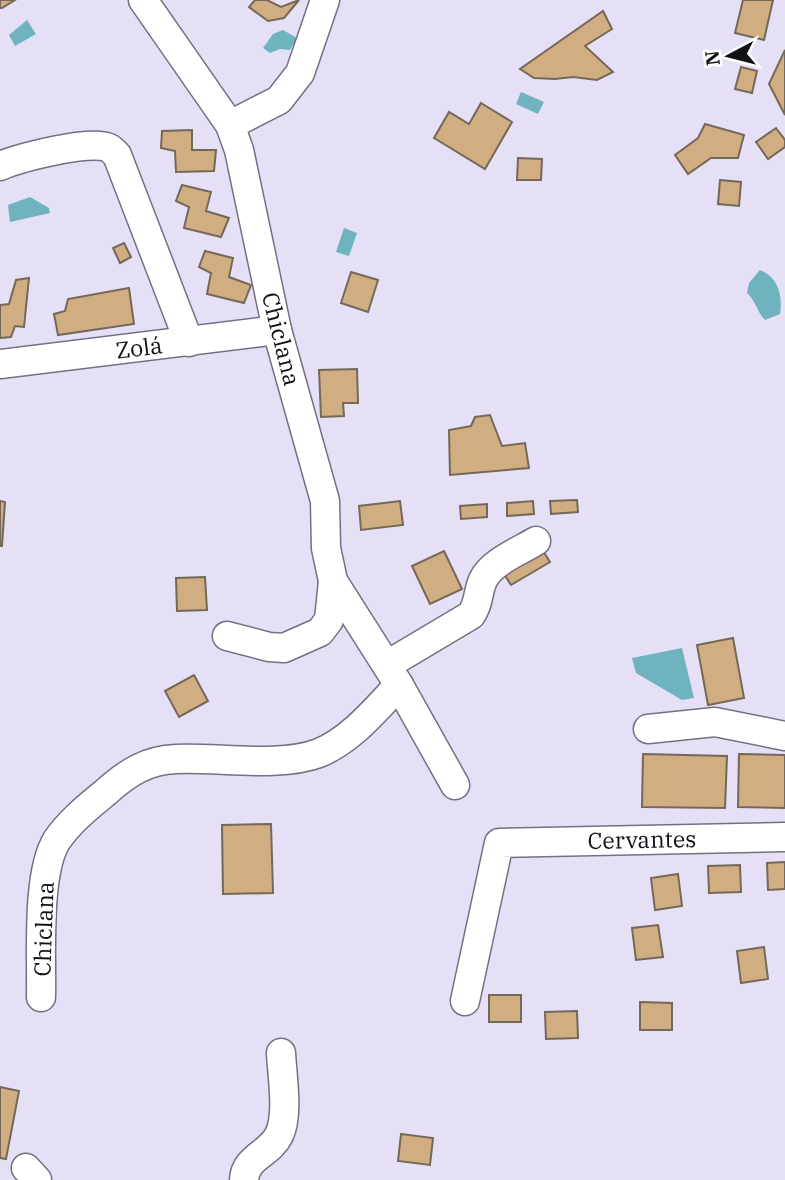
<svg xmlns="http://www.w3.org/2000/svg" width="785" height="1180" font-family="'IBM Plex Serif',serif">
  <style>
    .water { fill: #6eb3be }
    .building { fill: #d1ad82; stroke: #756858; stroke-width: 2 }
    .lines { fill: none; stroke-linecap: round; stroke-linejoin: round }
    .minor-casing { stroke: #756f82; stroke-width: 31 }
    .minor { stroke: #fff; stroke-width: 28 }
    .labels { text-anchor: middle; stroke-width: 6; stroke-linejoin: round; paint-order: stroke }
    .street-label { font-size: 23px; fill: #121017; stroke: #fff }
  </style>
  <rect width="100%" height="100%" fill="#e5e0f5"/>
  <g class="water">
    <polygon points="27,20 36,34 15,46 9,35"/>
    <polygon points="283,30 297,38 290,50 280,49 270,53 263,48 273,34"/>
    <polygon points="521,92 544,102 538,114 516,104"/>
    <polygon points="30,197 49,208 50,213 10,222 8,205"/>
    <polygon points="344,228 357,233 349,256 336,252"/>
    <path d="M760 270C778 277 783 296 780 314L765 320C757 312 756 301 747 293L749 283Z"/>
    <polygon points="682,648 694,698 682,700 636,673 632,658"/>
  </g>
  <g class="building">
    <polygon points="0,0 15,0 2,8 0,8"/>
    <polygon points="255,0 267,0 281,7 299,0 284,18 268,21 249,7"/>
    <polygon points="743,0 773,0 764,40 735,33"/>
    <polygon points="603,11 612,29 585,46 613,72 597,80 573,77 555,79 534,78 520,69"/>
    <polygon points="785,50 785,115 769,84"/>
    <polygon points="741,67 757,71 752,93 735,89"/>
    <polygon points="481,103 512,122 485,169 434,138 449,112 469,124"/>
    <polygon points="705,124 744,135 738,158 711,158 688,174 675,155 698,138"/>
    <polygon points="776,128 785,140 785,147 768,159 756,142"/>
    <polygon points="192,130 192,150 216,150 214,171 176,172 175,151 161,148 162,131"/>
    <polygon points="518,158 542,159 541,180 517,180"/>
    <polygon points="720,180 741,182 739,206 718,204"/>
    <polygon points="182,185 211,192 206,211 229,218 221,237 184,228 189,207 176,201"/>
    <polygon points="124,243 131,257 120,263 113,248"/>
    <polygon points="205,251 233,258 229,277 251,285 244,303 207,294 211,273 199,267"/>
    <polygon points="351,272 378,280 368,312 341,303"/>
    <polygon points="29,278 24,327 15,326 11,337 0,338 0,305 9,304 16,280"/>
    <polygon points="129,288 134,324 58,335 54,314 65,311 68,299"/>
    <polygon points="357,369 358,403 343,403 344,416 321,417 319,370"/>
    <polygon points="490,415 502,446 525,443 529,468 450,475 449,430 471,426 475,417"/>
    <polygon points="577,500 578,512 551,514 550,501"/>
    <polygon points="0,501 5,502 2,546 0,546"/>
    <polygon points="400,501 403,525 361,530 359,506"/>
    <polygon points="533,501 534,514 507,516 507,503"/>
    <polygon points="487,504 487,517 461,519 460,506"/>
    <polygon points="444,551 462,589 430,604 412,566"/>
    <polygon points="543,551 550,562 511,585 504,574"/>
    <polygon points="205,577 207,610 177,611 176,578"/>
    <polygon points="733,638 744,698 708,705 697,645"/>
    <polygon points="194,675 208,701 179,717 165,691"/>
    <polygon points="643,754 727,756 725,808 642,807"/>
    <polygon points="739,754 785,755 785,808 738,807"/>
    <polygon points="271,824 273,893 223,894 222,825"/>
    <polygon points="785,862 785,889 768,890 767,863"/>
    <polygon points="740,865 741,892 709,893 708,866"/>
    <polygon points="678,874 682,906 655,910 651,878"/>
    <polygon points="658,925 663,957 636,960 632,928"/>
    <polygon points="764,947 768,979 741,983 737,951"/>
    <rect x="489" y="995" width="32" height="27"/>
    <polygon points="640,1002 672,1003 672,1030 640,1030"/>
    <polygon points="577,1011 578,1038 546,1039 545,1012"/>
    <polygon points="0,1087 19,1091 6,1159 0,1158"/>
    <polygon points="401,1134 433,1138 430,1165 398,1161"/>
  </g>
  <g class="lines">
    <defs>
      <g id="minor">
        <polyline points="143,0 230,125 239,150 277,330 325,501 326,548 333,581 399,685 455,785"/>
        <polyline points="230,125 279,100 300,73 325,0"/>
        <path d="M0 166C19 158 91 139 109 148 112 150 115 153 117 155L189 342"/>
        <polyline points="0,364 277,330"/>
        <polyline points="227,636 269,647 284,648 320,632 329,620 333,581"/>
        <path d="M387 665 471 615C480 602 477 593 483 580 491 562 520 551 536 541"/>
        <polyline points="648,729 715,722 785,736"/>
        <path d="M41 997C42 957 36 873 57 840 70 821 89 806 106 792 127 773 147 760 176 759 218 757 280 768 319 753 351 740 376 709 399 685"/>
        <polyline points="465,1001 499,843 785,837"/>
        <polyline points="26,1168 37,1180"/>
        <path d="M244 1180C245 1157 270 1154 279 1135 289 1115 282 1075 281 1053"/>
      </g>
    </defs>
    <use href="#minor" class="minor-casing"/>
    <use href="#minor" class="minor"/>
  </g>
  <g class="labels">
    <g class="street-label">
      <text transform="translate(281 339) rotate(76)" y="8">Chiclana</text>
      <text transform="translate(139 348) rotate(-7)" y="8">Zolá</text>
      <text transform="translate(642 840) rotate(-1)" y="8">Cervantes</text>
      <text transform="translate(44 929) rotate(-88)" y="8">Chiclana</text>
    </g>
  </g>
  <g transform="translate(729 56) rotate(263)" stroke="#ffffff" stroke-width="5" paint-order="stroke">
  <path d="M0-5L12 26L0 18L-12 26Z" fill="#121017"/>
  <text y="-10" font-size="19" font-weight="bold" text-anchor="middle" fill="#121017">N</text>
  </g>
</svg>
